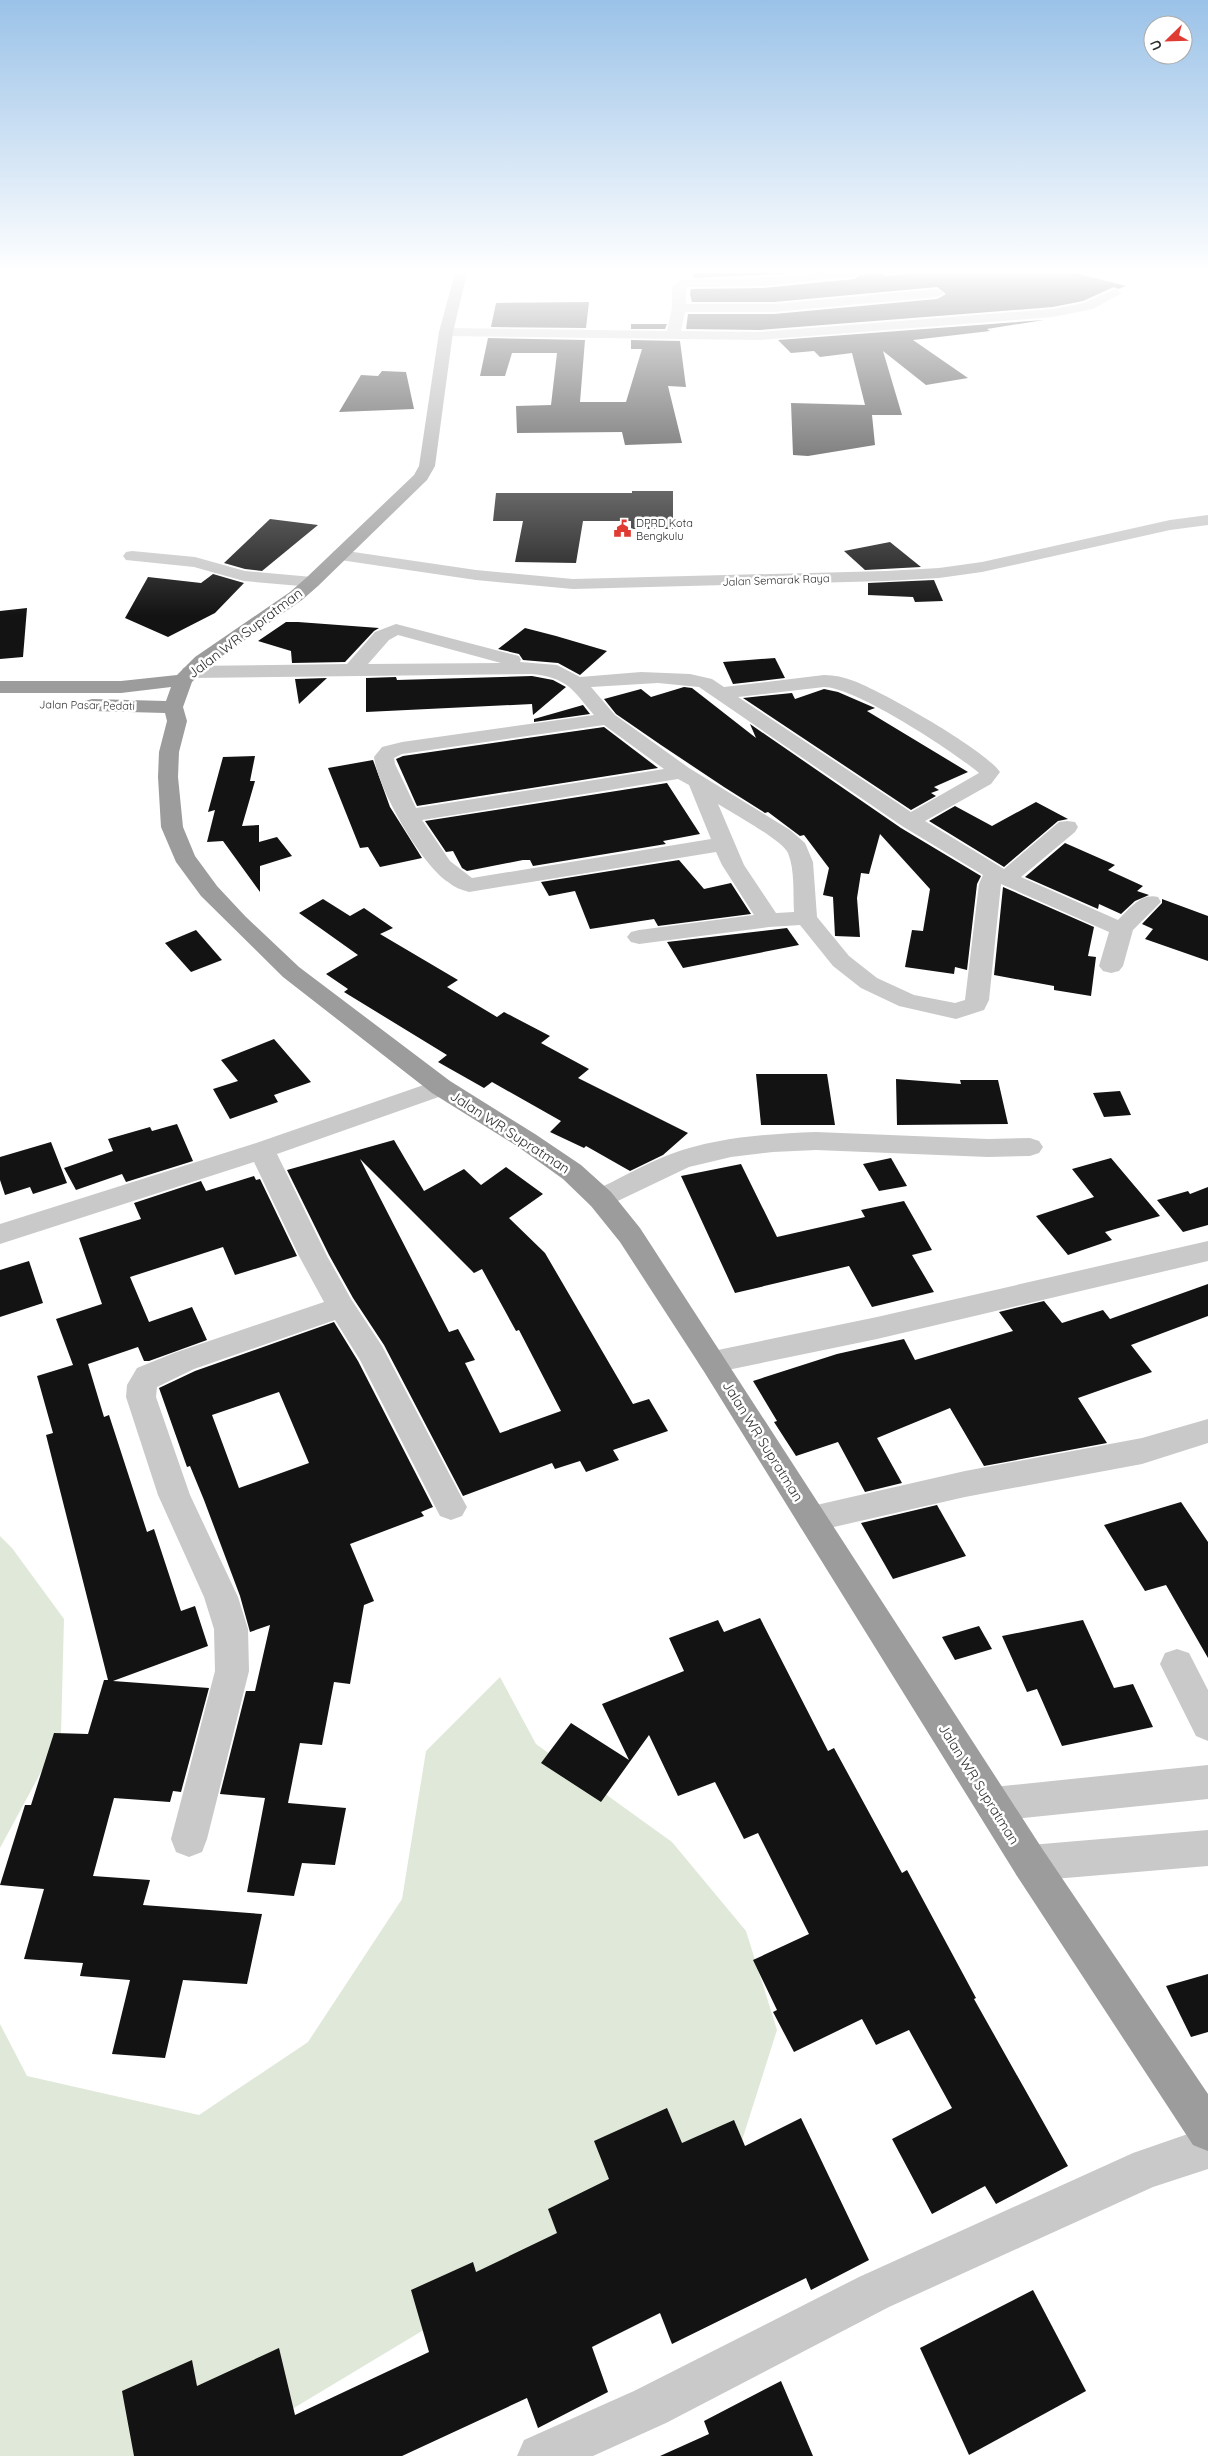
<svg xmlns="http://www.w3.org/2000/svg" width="1208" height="2456" font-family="Quicksand,sans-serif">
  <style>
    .green { fill: #e0e9d9 }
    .building { fill: #131313; fill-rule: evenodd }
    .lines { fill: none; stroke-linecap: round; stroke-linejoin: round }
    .minor { fill: #c9c9c9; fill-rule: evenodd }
    .trunk { fill: #9c9c9c; fill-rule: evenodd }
    .labels { text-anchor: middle; stroke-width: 5; stroke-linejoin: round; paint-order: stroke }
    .far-poi-label { font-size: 11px; fill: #2c2c2c; stroke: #fff; text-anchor: start }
    .far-street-label { font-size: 11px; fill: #2c2c2c; stroke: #fff }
    .street-label { font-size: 14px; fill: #2c2c2c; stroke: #fff }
  </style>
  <rect width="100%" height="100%" fill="#fff"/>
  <g class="green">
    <polygon points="0,1536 12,1548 64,1619 61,1735 0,1848"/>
    <polygon points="500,1677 536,1744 672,1842 746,1931 777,2030 738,2153 560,2248 214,2456 0,2456 0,2024 27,2076 199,2115 308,2042 402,1899 426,1751"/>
  </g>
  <g class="building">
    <polygon points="693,273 802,273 693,278"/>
    <polygon points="881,273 886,276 914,273 1075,273 1126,286 1118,289 1114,287 1083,301 1053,307 760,330 686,329 688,314 774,314 937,299 946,294 937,287 774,302 692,302 690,294 691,289 763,288 854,279 860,275"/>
    <polygon points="589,302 586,328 491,327 496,303"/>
    <polygon points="1044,320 987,329 990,331 913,340 968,378 926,385 883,351 902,415 872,415 875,445 808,456 793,455 791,403 865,405 852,353 820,357 814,351 791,353 778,340"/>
    <polygon points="631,324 667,324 665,329 631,329"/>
    <polygon points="488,338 585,340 580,402 626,402 642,349 631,349 631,340 680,341 686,387 668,386 682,443 625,445 622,432 517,433 516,406 551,405 557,353 512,353 505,376 480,376"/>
    <polygon points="382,371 406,372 414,409 339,412 361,375 378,376"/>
    <polygon points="632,491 673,491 673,529 631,529 631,521 583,521 576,563 515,562 523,521 493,521 496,493 632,493"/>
    <polygon points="270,519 318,525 262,571 245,569 224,563"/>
    <polygon points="890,542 921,567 865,570 844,551"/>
    <polygon points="213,574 244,583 215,613 168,637 125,618 148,577 201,583"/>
    <polygon points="934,580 943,601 915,602 913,597 868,595 868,583"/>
    <polygon points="27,608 23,657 0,659 0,611"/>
    <polygon points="286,622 298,622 379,628 374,631 345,662 292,663 291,651 258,641"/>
    <polygon points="525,628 556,636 607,651 580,675 558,663 523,660 519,654 498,649"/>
    <polygon points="775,658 785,678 733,684 723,662"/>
    <polygon points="532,676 553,680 566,687 533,715 532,704 366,712 366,678 396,677 397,680"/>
    <polygon points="327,678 299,704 295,679"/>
    <polygon points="684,687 692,688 756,738 750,724 901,828 981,876 977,884 967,970 955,967 954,974 905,967 912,930 923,931 930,889 880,834 869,874 861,873 857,898 860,937 835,936 833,897 823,895 829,868 804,835 800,836 768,812 765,813 724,787 661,745 616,714 604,699 641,689 651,697"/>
    <polygon points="824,689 838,692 875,708 867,711 968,772 934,787 939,790 931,793 936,796 911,810 743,698 792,693 795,699"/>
    <polygon points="583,705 590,714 534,722 534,719"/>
    <polygon points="604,727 658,768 417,806 396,759 403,756"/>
    <polygon points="255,756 250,781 255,781 242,826 259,825 259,842 277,837 292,856 260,866 260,892 223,841 207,842 215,810 208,812 223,757"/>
    <polygon points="373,760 390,807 422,858 380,867 368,847 360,848 328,768"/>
    <polygon points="667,783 700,834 663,841 666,844 533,866 530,860 523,860 467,871 462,868 453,851 446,852 425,821"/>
    <polygon points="1036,802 1068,819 1058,821 1004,867 929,821 955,806 992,826"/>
    <polygon points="1065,843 1115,865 1108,870 1143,886 1137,891 1149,895 1135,901 1121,914 1099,904 1098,909 1025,877"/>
    <polygon points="679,860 704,889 731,883 751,914 658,926 654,919 590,929 575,891 549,896 541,882"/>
    <polygon points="1003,887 1094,927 1088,956 1096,957 1091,996 1054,990 1054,986 994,975"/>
    <polygon points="323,899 350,916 364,908 393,928 380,934 458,980 447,987 497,1017 504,1012 550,1036 541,1043 589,1069 578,1078 688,1133 663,1155 630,1171 586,1146 584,1148 550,1132 561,1121 492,1082 484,1088 438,1062 447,1055 344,992 348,989 326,974 358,955 299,913"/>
    <polygon points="1162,899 1208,916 1208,961 1145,939 1153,929 1142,924 1162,903"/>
    <polygon points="787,928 799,945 683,968 667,942"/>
    <polygon points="196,930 222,960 191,972 165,943"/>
    <polygon points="274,1039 311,1082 274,1095 278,1102 230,1119 213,1089 238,1081 221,1060"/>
    <polygon points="756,1074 827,1074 835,1125 761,1125"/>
    <polygon points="896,1079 961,1084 960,1080 998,1080 1008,1124 897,1125"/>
    <polygon points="1120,1091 1131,1115 1104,1117 1093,1093"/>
    <polygon points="177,1124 193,1161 126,1182 122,1174 76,1190 64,1168 113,1151 108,1139 150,1127 152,1131"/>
    <path d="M394 1140 424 1191 464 1169 481 1185 506 1167 543 1194 509 1218 545 1253 633 1404 649 1399 668 1431 613 1450 619 1460 586 1472 580 1461 555 1469 552 1463 463 1496 384 1345 353 1298 329 1255 287 1170ZM360 1159 474 1273 482 1269 516 1331 519 1330 561 1411 500 1433 465 1363 475 1360 458 1329 449 1332Z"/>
    <polygon points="51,1142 67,1183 33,1194 30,1187 5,1195 0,1180 0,1157"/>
    <polygon points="891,1158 907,1186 879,1191 863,1164"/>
    <polygon points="1111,1158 1160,1216 1105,1232 1112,1240 1068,1255 1036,1216 1094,1197 1072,1169"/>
    <polygon points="741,1164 777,1237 865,1217 861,1210 904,1201 932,1250 912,1255 934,1292 872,1307 849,1266 735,1293 681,1176"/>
    <polygon points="254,1176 256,1180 260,1179 297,1256 235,1275 223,1247 130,1277 149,1322 192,1307 207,1340 149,1361 144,1361 138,1347 88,1364 104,1417 109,1415 147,1532 154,1529 181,1611 195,1606 208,1646 113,1681 209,1688 181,1792 173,1791 170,1802 114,1798 93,1876 150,1880 143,1905 262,1914 247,1984 183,1980 165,2058 112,2054 130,1980 80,1976 83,1963 24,1959 44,1889 0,1885 25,1805 31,1805 54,1733 88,1734 104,1680 108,1680 46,1435 53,1433 37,1376 73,1365 56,1319 102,1304 79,1238 141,1219 134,1203 201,1181 206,1191"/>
    <polygon points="1208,1187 1208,1225 1183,1232 1157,1200 1188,1191 1190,1194"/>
    <polygon points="29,1261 43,1303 0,1317 0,1270"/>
    <polygon points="1208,1284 1208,1316 1131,1345 1152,1372 1078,1398 1107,1443 984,1466 950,1408 877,1438 902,1483 865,1492 838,1442 796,1456 774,1422 777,1421 753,1381 837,1354 904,1339 915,1360 1013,1331 999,1312 1044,1301 1062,1323 1103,1310 1110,1319"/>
    <path d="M334 1322 358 1361 433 1507 421 1512 424 1516 350 1544 374 1601 364 1605 350 1684 334 1682 322 1745 300 1743 288 1803 346 1808 335 1865 302 1863 294 1896 247 1892 265 1798 220 1794 246 1691H255L270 1625 250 1632 240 1596 204 1500 190 1466 187 1467 159 1388 195 1371ZM279 1392 309 1463 239 1488 212 1415Z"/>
    <polygon points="1181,1502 1208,1542 1208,1658 1166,1585 1145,1591 1104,1525"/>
    <polygon points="937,1505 966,1556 893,1579 861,1523"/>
    <polygon points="760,1618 828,1751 834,1748 902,1873 907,1870 976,1998 974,1999 1068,2166 996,2204 985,2186 932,2214 892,2139 952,2108 909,2030 876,2045 862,2019 794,2052 773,2012 777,2010 753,1960 809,1934 758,1833 744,1839 715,1782 678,1796 649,1735 601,1802 541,1763 571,1723 629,1760 602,1704 684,1671 669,1638 718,1620 724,1632"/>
    <polygon points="1083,1620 1114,1688 1133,1684 1153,1727 1062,1746 1037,1689 1027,1692 1002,1636"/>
    <polygon points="979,1626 992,1649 955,1660 942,1637"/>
    <polygon points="1208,1974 1208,2032 1191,2037 1166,1986"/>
    <polygon points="667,2108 682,2143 734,2120 745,2146 801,2118 869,2260 811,2290 806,2278 672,2344 660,2313 592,2347 608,2392 538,2428 527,2398 402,2456 134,2456 122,2391 192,2360 197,2386 279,2348 295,2415 429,2352 411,2290 473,2262 476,2272 557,2233 548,2209 609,2179 594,2141"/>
    <polygon points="1033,2290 1086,2391 969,2455 920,2348"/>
    <polygon points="781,2381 813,2456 660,2456 709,2434 704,2421"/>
  </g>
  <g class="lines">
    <g class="minor">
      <polygon points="819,273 860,273 854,277 763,286 689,287 686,289 686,304 774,304 937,289 944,293 937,297 774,312 685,312 681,331 760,332 1053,309 1084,303 1115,289 1122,293 1093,309 1053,317 760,340 446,336 439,332 446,328 667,331 672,308 672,287 681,280 763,278"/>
      <polygon points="1208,515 1208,525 1170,530 982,572 939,578 886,581 573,589 476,580 340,560 334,559 331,555 334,551 340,550 476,570 573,579 886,571 939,568 982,562 1170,520"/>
      <polygon points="132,551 195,557 245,571 312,577 318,578 321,582 318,586 312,587 244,581 194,567 126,560 123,556 126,552"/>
      <path d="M396 624 519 656 521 660 520 662 557 665 580 677 641 672 690 674 712 679 724 687 824 675C834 675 844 677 854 681 883 692 984 749 1000 772L991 784 925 821 1004 869 1059 822 1067 821 1075 822 1078 827 1075 832 1021 877 1118 920C1130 909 1140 893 1158 897L1161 902 1133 930 1123 966 1119 971 1111 973 1103 971 1099 966 1109 932 1001 884 989 1000 984 1010 956 1019 899 1006 861 988 833 966 800 925 769 927 639 944 631 942 627 937 631 932 639 930 754 915 722 865 716 852 469 892C461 890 454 887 448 882 421 864 378 789 374 757L382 747 402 742 594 715C572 689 568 678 532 674L190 678 183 676 181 672 183 668 190 666 347 664 375 632ZM398 635 501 663 368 664 389 640ZM658 683 699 687 902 826 983 875 979 884 965 1000 955 1003 914 995 877 978 849 956 817 917 813 862 805 843 790 830 689 768 615 715 591 687ZM824 687C855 687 953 751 979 773L911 812 738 697ZM604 725 664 769 416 808 395 764 394 758 402 754ZM678 779 689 785 711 839 472 878 450 861 422 820ZM718 804C732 813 782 840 788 853 795 870 793 894 794 912L776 913 744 865Z"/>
      <polygon points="441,1079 450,1081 454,1087 450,1093 277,1154 327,1256 351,1299 382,1346 462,1498 467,1507 462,1516 451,1520 440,1516 360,1360 335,1320 194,1369 157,1387 156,1397 190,1495 238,1597 248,1629 249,1671 207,1839 202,1852 189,1857 176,1852 171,1839 215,1671 214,1629 204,1597 158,1495 126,1397 127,1385 137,1368 174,1353 324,1302 299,1256 254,1162 0,1244 0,1224 253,1144"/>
      <path d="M816 1132 988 1139 1030 1138 1039 1141 1043 1147 1039 1153 1030 1156 988 1157 816 1150 773 1152 731 1157 689 1167 601 1209 591 1206 587 1199 591 1192C618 1180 644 1164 671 1154 718 1137 767 1134 816 1132Z"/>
      <polygon points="1208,1241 1208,1261 877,1339 713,1373 703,1370 698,1362 703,1354 713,1351 877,1317"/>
      <polygon points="1208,1419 1208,1443 1142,1464 965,1497 812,1532 801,1528 796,1519 801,1510 812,1506 965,1471 1142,1438"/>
      <polygon points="1177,1649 1189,1653 1208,1690 1208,1741 1196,1736 1160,1664 1165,1653"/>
      <polygon points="1208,1765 1208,1799 993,1821 980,1816 975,1804 980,1792 993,1787"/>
      <polygon points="1208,1830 1208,1866 1030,1881 1017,1876 1011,1863 1017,1850 1030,1845"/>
      <polygon points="1208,2127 1208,2169 1153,2187 889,2307 666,2423 593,2456 517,2456 524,2440 634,2391 859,2277 1133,2153"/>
    </g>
    <polygon class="trunk" points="455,273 467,273 453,332 435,466 427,480 318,586 302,600 209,665 192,682 183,707 187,721 179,752 178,777 183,827 195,856 217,886 245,916 299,967 450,1081 535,1134 581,1165 611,1192 640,1228 1043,1850 1208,2094 1208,2151 1193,2145 1017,1876 703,1370 620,1242 591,1206 563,1179 517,1146 432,1093 283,977 201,896 176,862 161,827 158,777 159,752 167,721 165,713 92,711 85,709 82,705 85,701 92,699 166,701 171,687 121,693 0,693 0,681 121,681 177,675 195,657 290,592 306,578 414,475 419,466 439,332"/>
  </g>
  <linearGradient id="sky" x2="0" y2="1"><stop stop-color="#9ac2e8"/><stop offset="0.44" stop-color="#fff"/><stop offset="1" stop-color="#fff" stop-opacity="0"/></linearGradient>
  <rect width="1208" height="616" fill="url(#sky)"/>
  <defs>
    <symbol id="civic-bare" viewBox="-9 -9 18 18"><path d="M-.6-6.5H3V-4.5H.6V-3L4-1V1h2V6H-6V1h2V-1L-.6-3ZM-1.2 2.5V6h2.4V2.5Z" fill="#df3b32" stroke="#fff" stroke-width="2.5" paint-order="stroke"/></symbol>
  </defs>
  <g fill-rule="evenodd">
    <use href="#civic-bare" x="610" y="516" width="25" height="25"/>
  </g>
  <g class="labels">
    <g class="far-poi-label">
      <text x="636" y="527">DPRD Kota<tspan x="636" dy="13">Bengkulu</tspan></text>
    </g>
    <g class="far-street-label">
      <text transform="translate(776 580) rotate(-2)" y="4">Jalan Semarak Raya</text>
      <text transform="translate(87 705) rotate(1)" y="4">Jalan Pasar Pedati</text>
    </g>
    <g class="street-label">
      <text transform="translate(245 633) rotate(-37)" y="5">Jalan WR Supratman</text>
      <text transform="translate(510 1132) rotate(33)" y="5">Jalan WR Supratman</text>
      <text transform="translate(763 1441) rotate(58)" y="5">Jalan WR Supratman</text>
      <text transform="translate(979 1784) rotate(58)" y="5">Jalan WR Supratman</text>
    </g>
  </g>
  <g transform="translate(1168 40) rotate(247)"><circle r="24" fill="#ffffff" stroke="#ababab"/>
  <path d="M0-4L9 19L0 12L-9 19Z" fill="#df3b32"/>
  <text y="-8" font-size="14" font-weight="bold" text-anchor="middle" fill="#2c2c2c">U</text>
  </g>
</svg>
